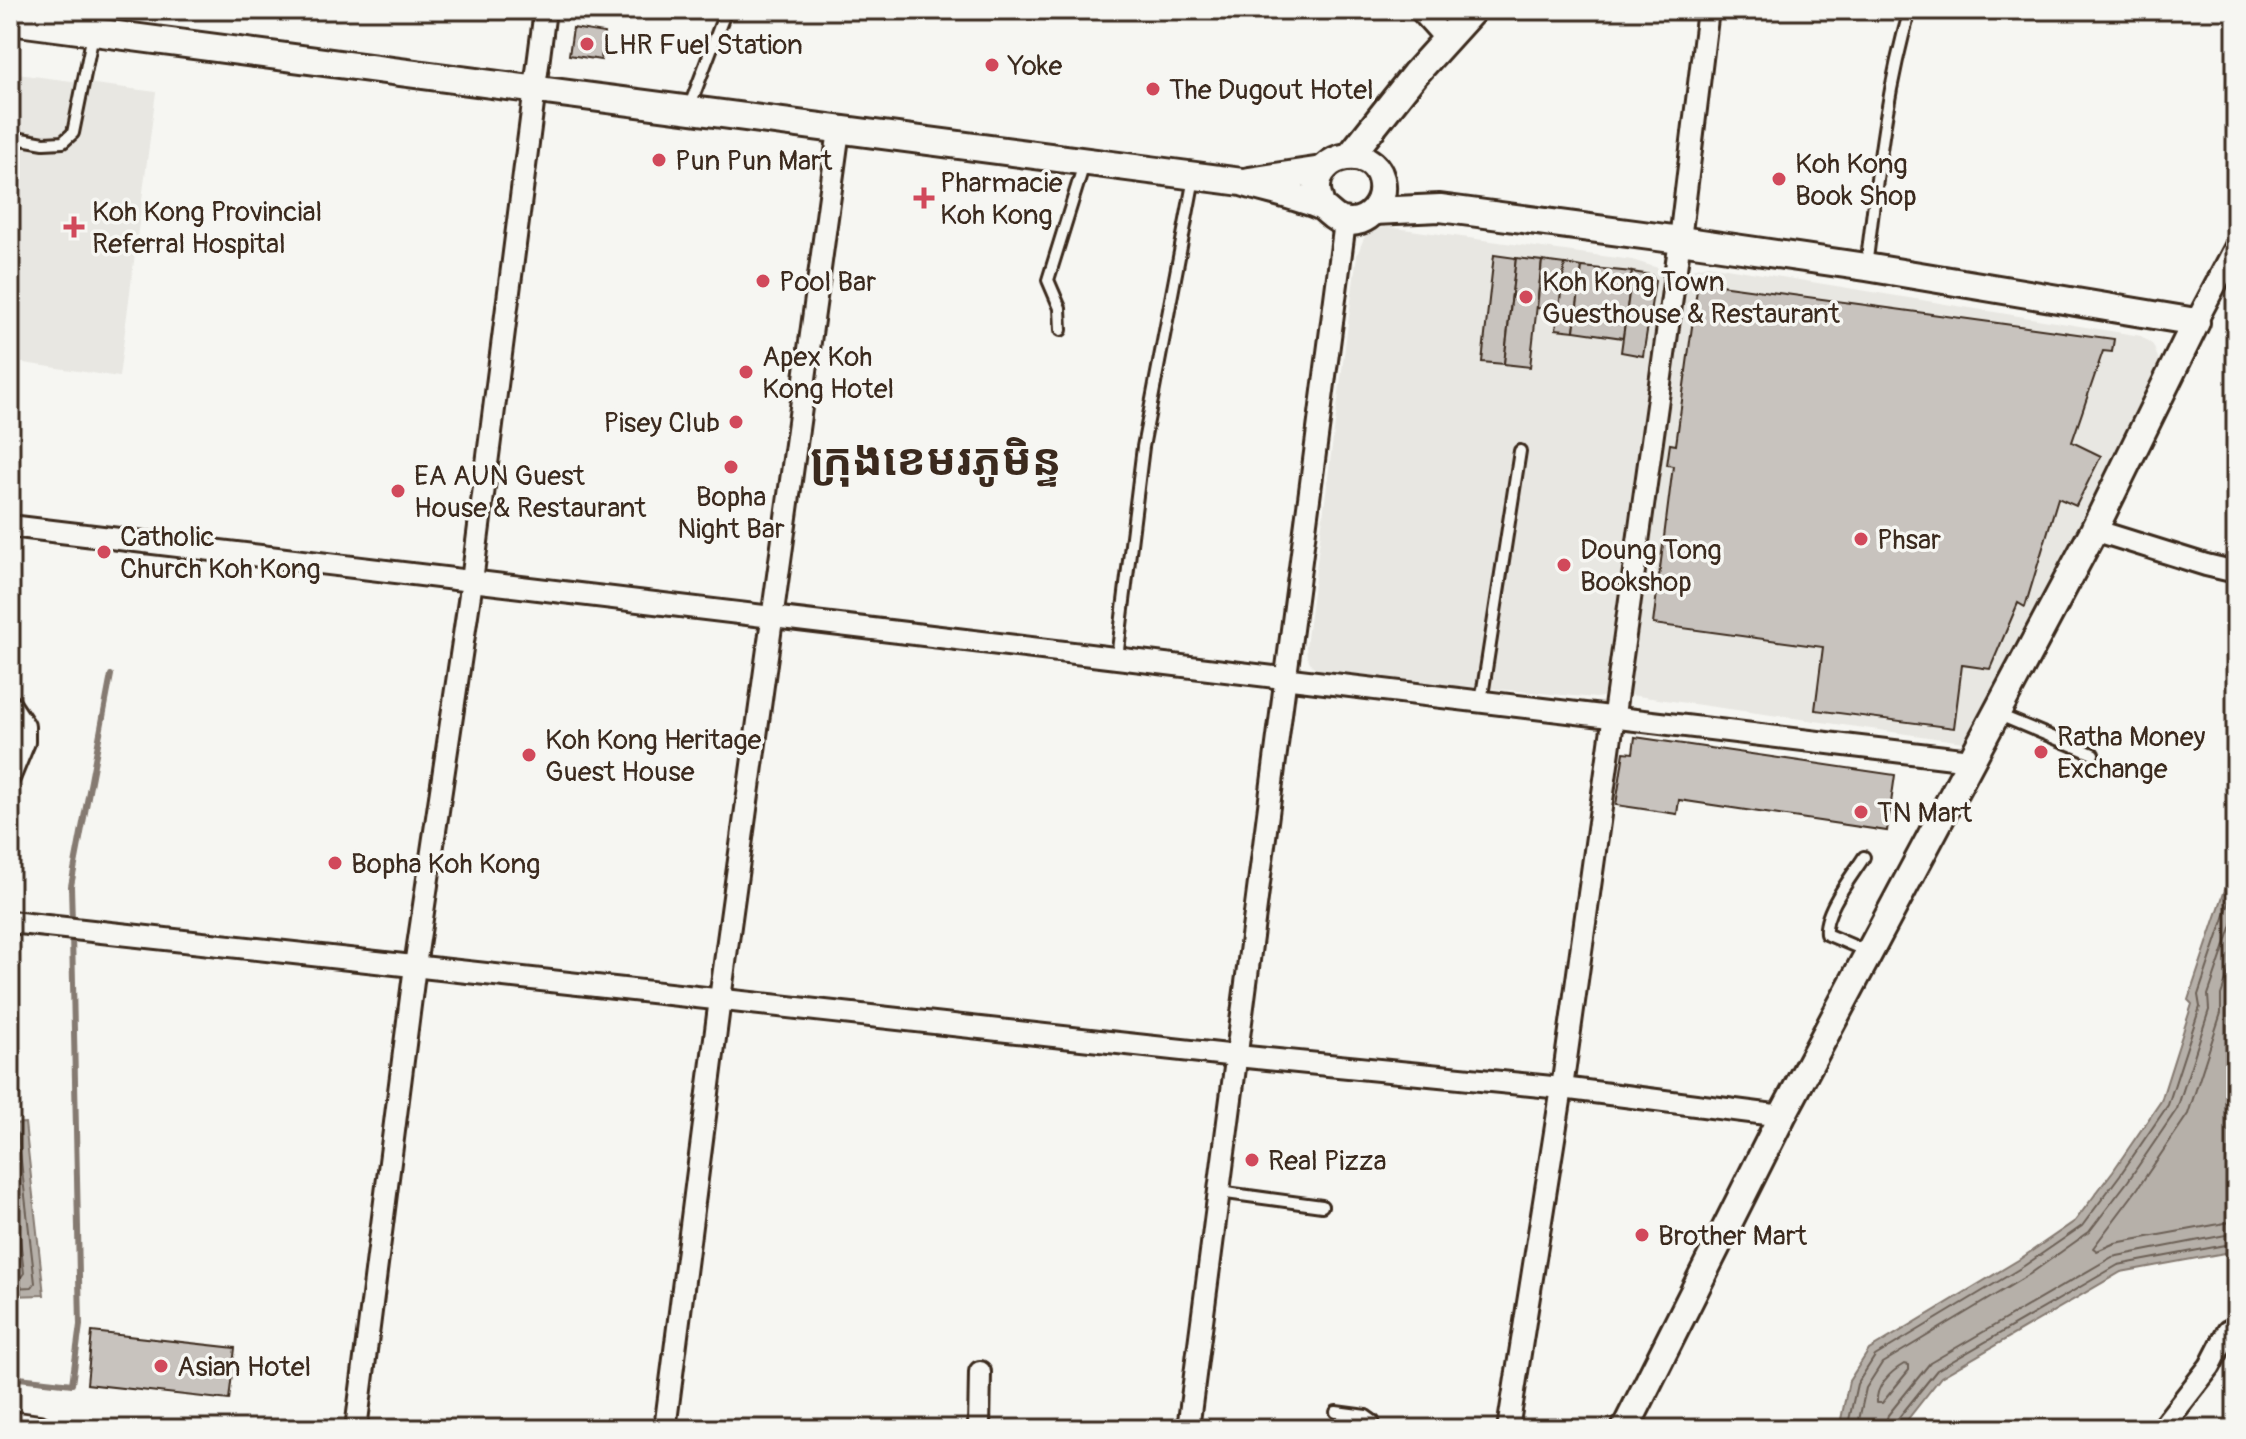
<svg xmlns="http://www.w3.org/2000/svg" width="2246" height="1439" font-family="Pangolin,'Noto Sans Khmer',sans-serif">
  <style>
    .built { fill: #e8e7e2 }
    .water { fill: #b6b0a9; stroke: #857a71; stroke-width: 2 }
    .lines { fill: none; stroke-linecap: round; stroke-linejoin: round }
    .shore { stroke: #6c6056; stroke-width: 2 }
    .stream { stroke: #857a71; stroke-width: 6 }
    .building { fill: #c8c3be; stroke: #3b2a1e; stroke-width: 2 }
    .service-casing { stroke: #3b2a1e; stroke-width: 16 }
    .minor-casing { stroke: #3b2a1e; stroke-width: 26 }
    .tertiary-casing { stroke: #3b2a1e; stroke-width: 32 }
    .service { stroke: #f6f6f2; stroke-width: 10 }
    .minor { stroke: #f6f6f2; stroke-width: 20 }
    .tertiary { stroke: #f6f6f2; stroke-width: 26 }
    .poi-dot { fill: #d1495b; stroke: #f6f6f2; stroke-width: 3 }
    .labels { text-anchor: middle; stroke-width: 7; stroke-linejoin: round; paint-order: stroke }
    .poi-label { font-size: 28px; fill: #3b2a1e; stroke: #f6f6f2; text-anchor: start }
    .town-label { font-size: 44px; font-weight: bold; fill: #3b2a1e; stroke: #f6f6f2 }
  </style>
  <rect width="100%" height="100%" fill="#f6f6f2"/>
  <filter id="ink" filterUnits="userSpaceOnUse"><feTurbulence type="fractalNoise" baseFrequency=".0125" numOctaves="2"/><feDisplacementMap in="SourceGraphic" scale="16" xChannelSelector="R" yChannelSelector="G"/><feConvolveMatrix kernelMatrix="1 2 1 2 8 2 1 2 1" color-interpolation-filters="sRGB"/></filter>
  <g filter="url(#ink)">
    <g class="built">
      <polygon points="10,73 156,92 119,377 10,361"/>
      <polygon points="1388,227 1632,260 1658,268 1667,279 1609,676 1605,693 1602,697 1596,698 1341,675 1317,670 1311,664 1307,657 1306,646 1357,255 1364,238 1370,231 1377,228"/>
      <polygon points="1708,265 2141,336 2153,345 2160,363 2154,382 1963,742 1630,695 1685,282 1691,269"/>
    </g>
    <g class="water">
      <polygon points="2236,857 2236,1251 2121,1272 1941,1377 1900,1429 1839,1429 1849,1381 1869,1350 2020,1259 2075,1221 2113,1171 2161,1101 2192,1004 2188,1000"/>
      <polygon points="25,1123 44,1295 10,1296 10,1124"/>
    </g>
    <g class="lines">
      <g class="shore">
        <polyline points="2236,951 2221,995 2221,1013 2188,1114 2138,1188 2093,1248 2097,1251 2115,1243 2236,1221"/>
        <polyline points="10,1131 16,1132 18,1135 35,1283 32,1287 10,1288"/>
        <polyline points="10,1153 24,1273 21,1277 10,1278"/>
        <path d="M1904 1364 1909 1365V1370L1882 1403H1877C1875 1387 1890 1372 1904 1364Z"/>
        <polyline points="1847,1429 1857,1384 1875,1356 2024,1266 2082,1226 2120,1175 2168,1105 2200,1007 2198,995 2236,882"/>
        <polyline points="1857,1429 1866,1388 1882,1363 2030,1274 2089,1232 2128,1181 2177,1109 2209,1010 2208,995 2236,913"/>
        <polyline points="1884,1429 1888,1415 1930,1363 2112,1257 2236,1233"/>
        <polyline points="1894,1429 1896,1421 1937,1370 2118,1265 2236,1243"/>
      </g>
      <g class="stream">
        <polyline points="72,923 71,886 111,675"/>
        <polyline points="10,1377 72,1384 80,1325 72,934"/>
      </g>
    </g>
    <g class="building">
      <polygon points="573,28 604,33 601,60 569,55"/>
      <polygon points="1494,255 1516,258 1504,364 1482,362"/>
      <polygon points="1516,258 1542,261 1530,367 1504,364"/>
      <polygon points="1542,261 1565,264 1559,310 1537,308"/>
      <polygon points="1565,264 1582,267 1574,331 1556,329"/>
      <polygon points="1582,267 1632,272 1623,338 1574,331"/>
      <polygon points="1632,272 1651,275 1655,281 1643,356 1621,352"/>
      <polygon points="1698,282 2114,339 2112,352 2103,351 2072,442 2101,456 2076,506 2058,498 2025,607 2018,603 1990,669 1962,665 1954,728 1815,710 1823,647 1653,624 1673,466 1667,465 1670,444 1676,445"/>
      <polygon points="1635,737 1895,775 1887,831 1679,800 1677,814 1616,805 1624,752 1633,753"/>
      <polygon points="92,1332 235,1348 229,1400 87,1384"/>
    </g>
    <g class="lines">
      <defs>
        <g id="service">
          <polyline points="689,108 726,10"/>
          <polyline points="10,137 44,143 63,142 73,133 93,34"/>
          <path d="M1866 267C1877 181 1885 94 1910 10"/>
          <polyline points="1061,330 1060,308 1048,280 1084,164"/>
          <polyline points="1117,658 1143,447 1194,178"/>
          <polyline points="1481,702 1520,451"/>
          <polyline points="1999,715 2093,754"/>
          <path d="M1864 857C1852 876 1823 912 1826 934L1866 951"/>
          <polyline points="1219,1192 1322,1206"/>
          <polyline points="1336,1412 1366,1416 1373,1421 1375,1429"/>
        </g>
        <g id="minor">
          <polyline points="1420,10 1446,39"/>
          <polyline points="2196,322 2236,246"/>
          <polyline points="10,526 1970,760"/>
          <polyline points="2094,530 2206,565 2236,572"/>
          <polyline points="10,705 24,726 24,742 10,776"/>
          <polyline points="10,922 1237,1056 1562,1088 1782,1116"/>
          <polyline points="356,1429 415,966 472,581 545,10"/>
          <polyline points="665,1429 720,999 839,130"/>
          <polyline points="979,1429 980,1372"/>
          <polyline points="1188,1429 1345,222"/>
          <polyline points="1508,1429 1562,1088 1680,240 1708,10"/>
          <polyline points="2161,1429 2210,1366 2228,1331 2236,1328"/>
        </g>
        <g id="tertiary">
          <path d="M10 21 1242 182C1267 190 1294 195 1318 205 1328 209 1332 219 1343 221 1368 227 1387 202 1381 179 1372 144 1317 153 1317 188 1317 194 1320 201 1321 206"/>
          <polyline points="1350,156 1415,74 1473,10"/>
          <polyline points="1249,181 1322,170"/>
          <polyline points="1374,211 1440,208 1680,240 1866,267 2196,322 2094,530 1782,1116 1625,1429"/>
          <polyline points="10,1425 39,1429"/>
        </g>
      </defs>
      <use href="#service" class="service-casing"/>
      <use href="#minor" class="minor-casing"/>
      <use href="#tertiary" class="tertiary-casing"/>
      <use href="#service" class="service"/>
      <use href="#minor" class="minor"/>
      <use href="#tertiary" class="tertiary"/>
    </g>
  </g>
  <g class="poi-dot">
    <circle cx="587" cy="44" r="8"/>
    <circle cx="992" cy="65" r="8"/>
    <circle cx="1153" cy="89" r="8"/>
    <circle cx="659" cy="160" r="8"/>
    <circle cx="1779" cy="179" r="8"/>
    <path d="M920 186h8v8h8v8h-8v8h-8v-8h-8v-8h8z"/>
    <path d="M70 215h8v8h8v8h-8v8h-8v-8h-8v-8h8z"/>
    <circle cx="763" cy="281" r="8"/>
    <circle cx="1526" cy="297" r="8"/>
    <circle cx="746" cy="372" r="8"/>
    <circle cx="736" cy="422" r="8"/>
    <circle cx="731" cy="467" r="8"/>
    <circle cx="398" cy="491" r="8"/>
    <circle cx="1861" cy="539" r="8"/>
    <circle cx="104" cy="552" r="8"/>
    <circle cx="1564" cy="565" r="8"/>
    <circle cx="2041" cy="752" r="8"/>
    <circle cx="529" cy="755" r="8"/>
    <circle cx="1861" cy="812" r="8"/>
    <circle cx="335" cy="863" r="8"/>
    <circle cx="1252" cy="1160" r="8"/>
    <circle cx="1642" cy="1235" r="8"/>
    <circle cx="161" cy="1366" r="8"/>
  </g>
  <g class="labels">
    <g class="poi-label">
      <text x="603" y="54">LHR Fuel Station</text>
      <text x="1008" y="75">Yoke</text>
      <text x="1169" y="99">The Dugout Hotel</text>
      <text x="675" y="170">Pun Pun Mart</text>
      <text x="1795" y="173">Koh Kong<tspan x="1795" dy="32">Book Shop</tspan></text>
      <text x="940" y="192">Pharmacie<tspan x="940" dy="32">Koh Kong</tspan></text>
      <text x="92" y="221">Koh Kong Provincial<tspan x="92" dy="32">Referral Hospital</tspan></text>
      <text x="779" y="291">Pool Bar</text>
      <text x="1542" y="291">Koh Kong Town<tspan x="1542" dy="32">Guesthouse &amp; Restaurant</tspan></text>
      <text x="762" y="366">Apex Koh<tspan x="762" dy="32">Kong Hotel</tspan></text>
      <text x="720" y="432" text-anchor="end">Pisey Club</text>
      <text x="414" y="485">EA AUN Guest<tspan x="414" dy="32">House &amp; Restaurant</tspan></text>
      <text x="731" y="506" text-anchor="middle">Bopha<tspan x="731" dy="32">Night Bar</tspan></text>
      <text x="120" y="546">Catholic<tspan x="120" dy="32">Church Koh Kong</tspan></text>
      <text x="1877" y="549">Phsar</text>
      <text x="1580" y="559">Doung Tong<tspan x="1580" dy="32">Bookshop</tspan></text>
      <text x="2057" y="746">Ratha Money<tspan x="2057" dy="32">Exchange</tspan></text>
      <text x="545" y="749">Koh Kong Heritage<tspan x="545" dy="32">Guest House</tspan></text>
      <text x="1877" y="822">TN Mart</text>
      <text x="351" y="873">Bopha Koh Kong</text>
      <text x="1268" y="1170">Real Pizza</text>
      <text x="1658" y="1245">Brother Mart</text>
      <text x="177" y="1376">Asian Hotel</text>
    </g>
    <g class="town-label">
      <text x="936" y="475">ក្រុងខេមរភូមិន្ទ</text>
    </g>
  </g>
  <rect width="2246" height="1439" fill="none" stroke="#f6f6f2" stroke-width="40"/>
  <rect x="20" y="20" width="2206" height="1399" fill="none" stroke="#3b2a1e" stroke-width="3" filter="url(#ink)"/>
</svg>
